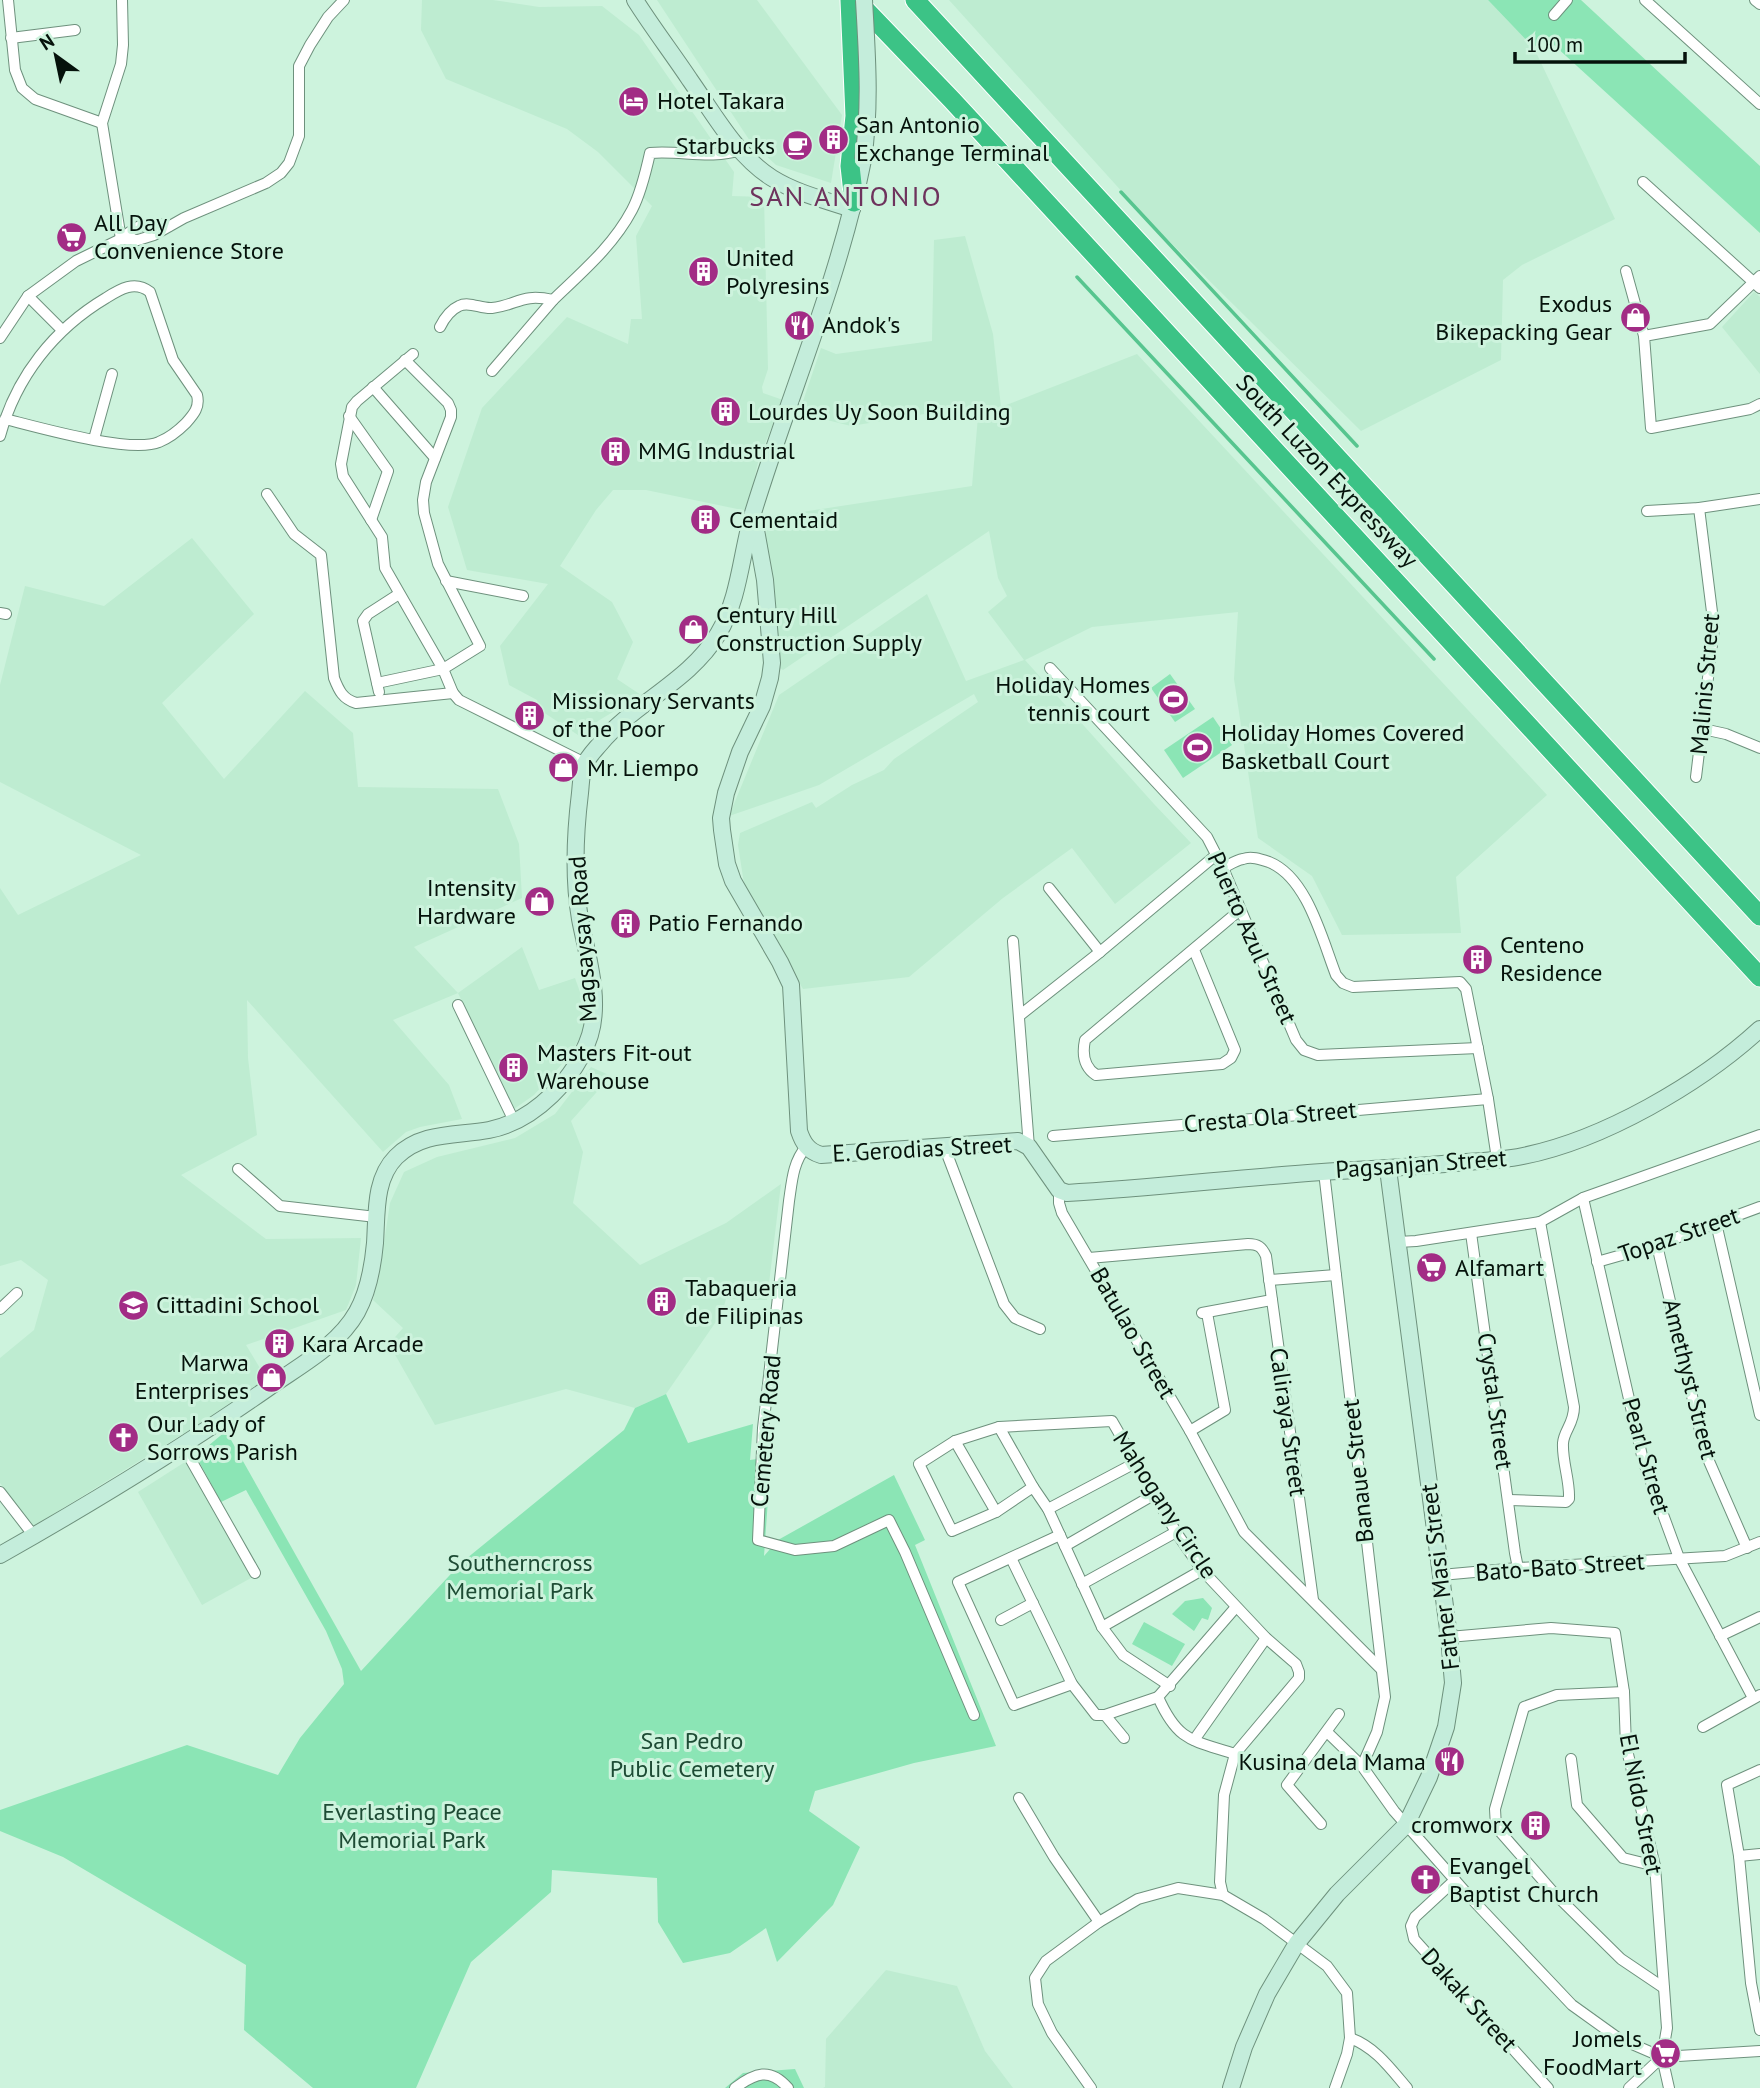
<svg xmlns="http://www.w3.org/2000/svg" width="1760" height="2088" font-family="'PT Sans',sans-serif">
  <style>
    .built { fill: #beecd1 }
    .green { fill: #8be5b5 }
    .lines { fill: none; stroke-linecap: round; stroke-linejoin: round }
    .stream { stroke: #57c58f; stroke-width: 3.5 }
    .street-casing { stroke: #6e917d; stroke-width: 12 }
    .secondary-casing { stroke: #6e917d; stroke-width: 18 }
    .highway-casing { stroke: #fff; stroke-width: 21 }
    .street { stroke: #fff; stroke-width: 10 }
    .secondary { stroke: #c4eddb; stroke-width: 16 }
    .highway { stroke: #3cc386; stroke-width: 19 }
    .secondary-bridge-casing { stroke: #6e917d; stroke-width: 18; stroke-linecap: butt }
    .secondary-bridge { stroke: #c4eddb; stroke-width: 16 }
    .labels { text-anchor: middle; stroke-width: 6; stroke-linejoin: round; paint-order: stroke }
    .poi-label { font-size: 24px; fill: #05120b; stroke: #cdf3dd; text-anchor: start }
    .street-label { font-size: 24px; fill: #05120b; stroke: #cdf3dd }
    .park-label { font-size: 24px; fill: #1d4b34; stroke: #cdf3dd }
    .quarter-label { font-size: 28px; letter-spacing: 2px; fill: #6e335d; stroke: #cdf3dd }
  </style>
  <rect width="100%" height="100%" fill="#cdf3dd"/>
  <g class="built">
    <polygon points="422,0 493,0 539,7 602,6 639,35 734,172 732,196 764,197 768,369 762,387 763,393 783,400 759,458 747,511 646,490 613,490 596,510 560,566 612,602 633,642 617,679 641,695 598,721 581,737 540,710 537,700 509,685 500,646 548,584 467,570 448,507 482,408 567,317 628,344 631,319 642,319 636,236 652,206 598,152 567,129 446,79 421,30"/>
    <polygon points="657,0 757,0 842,115 831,183 776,165 750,141"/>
    <polygon points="949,0 1488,0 1534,48 1615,219 1522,265 1503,280 1501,360 1361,431 1143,215"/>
    <polygon points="965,236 993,334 1001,407 1137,354 1547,795 1456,877 1461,933 1342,935 1312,876 1258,838 1234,679 1238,612 1092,627 1025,660 1154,804 1191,843 1115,904 1072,848 1003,898 909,977 803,989 745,890 738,845 740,833 812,802 816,808 852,785 884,770 894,759 978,702 974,694 819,785 729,816 779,695 927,594 966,681 1024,660 988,612 1007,596 998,578 989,531 783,670 776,666 765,539 769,517 972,486 979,405 851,426 799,413 821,348 836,354 932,341 934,240"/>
    <polygon points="1754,292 1760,297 1760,374 1722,327"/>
    <polygon points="192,538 254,614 162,703 224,779 305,691 353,733 358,787 498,789 519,844 522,898 414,947 458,993 522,947 539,990 575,978 586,1009 583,1032 570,1055 534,1095 514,1109 458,993 393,1020 449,1085 462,1119 420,1127 406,1132 383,1152 247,1000 248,1058 257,1135 181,1175 266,1239 361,1238 356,1285 346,1310 246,1345 266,1378 204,1421 34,1526 0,1483 0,1358 34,1330 48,1280 21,1260 0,1266 0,888 18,915 141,855 0,782 0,685 25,586 104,606"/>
    <polygon points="591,1067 611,1076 571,1121 583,1152 573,1203 640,1265 726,1223 781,1184 767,1300 726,1299 722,1313 666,1394 635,1408 566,1389 435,1425 389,1344 403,1328 373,1300 380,1269 390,1203 404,1172 437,1157 515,1138 555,1114"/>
    <polygon points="185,1462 251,1578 202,1605 138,1492"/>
    <polygon points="886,1970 957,1986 985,2051 1013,2088 823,2088 825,2087 826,2039"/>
  </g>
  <g class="green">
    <polygon points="1488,0 1581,0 1760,166 1760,233 1543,35 1534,48"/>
    <polygon points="1170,674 1195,709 1175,722 1151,688"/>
    <polygon points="1213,717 1232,745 1183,778 1164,750"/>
    <polygon points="666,1394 688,1443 753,1424 750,1460 771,1457 764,1556 778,1540 894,1475 925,1540 915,1545 996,1746 914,1763 815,1791 809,1811 860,1847 833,1905 777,1962 766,1928 730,1953 683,1963 658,1922 657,1878 552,1870 551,1892 471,1962 416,2088 313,2088 244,2030 246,1965 63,1857 0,1831 0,1810 187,1745 278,1775 300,1738 344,1684 342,1669 326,1631 246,1490 221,1502 196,1456 226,1431 361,1671 461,1563 624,1430 635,1408"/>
    <polygon points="1203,1598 1212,1608 1208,1620 1202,1618 1194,1631 1172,1614 1185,1601"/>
    <polygon points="1144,1622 1185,1644 1172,1666 1132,1644"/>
    <polygon points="795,2069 804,2088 725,2088 743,2073"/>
  </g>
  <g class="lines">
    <g class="stream">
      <polyline points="1121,192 1357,446"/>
      <polyline points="1077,277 1434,659"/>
    </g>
    <defs>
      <g id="street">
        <polyline points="8,0 15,70 22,88 35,99 102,123"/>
        <polyline points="1645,0 1760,104"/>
        <polyline points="1755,0 1760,4"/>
        <polyline points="1554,15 1567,0"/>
        <polyline points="11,38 75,30"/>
        <polyline points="1643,182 1760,288"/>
        <polyline points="121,239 102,123 121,64 123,45 122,0"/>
        <path d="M121 239C140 223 146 221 169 226"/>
        <polyline points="1626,271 1644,336"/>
        <polyline points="1760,276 1710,324 1644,336 1651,428 1750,409 1760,404"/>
        <polyline points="28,296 62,330"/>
        <path d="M553 300C582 272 613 246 632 210 641 193 646 171 650 153 680 150 711 160 740 150"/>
        <path d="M440 327C444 319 450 310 459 306 469 301 481 309 492 308 518 305 521 293 553 300L492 371"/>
        <polyline points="0,338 28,296 76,261 121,239 138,240 154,235 184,218 266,183 281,173 289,163 299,136 299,66 310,45 328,17 344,0"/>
        <polyline points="413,354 357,401 352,407 341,464 343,476 382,537 385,568 443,669 453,693 459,700 585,763"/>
        <polyline points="373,387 435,458"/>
        <polyline points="349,416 388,471 371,520"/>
        <path d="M0 436C16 377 54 329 106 298 120 289 135 280 150 292L173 360 197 395C200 407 194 414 186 423 179 430 169 438 159 442 131 454 37 427 5 419"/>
        <polyline points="94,439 112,374"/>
        <path d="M267 494 294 534 321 555 334 678C339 691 343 699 356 703L453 693"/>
        <polyline points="1647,511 1699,508 1760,499"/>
        <polyline points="446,581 523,596"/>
        <polyline points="0,613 6,614"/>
        <polyline points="1050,668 1207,837 1223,868 1296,1040 1304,1050 1318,1055 1478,1048"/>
        <polyline points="377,683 443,669 480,646 438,564 424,513 423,500 426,482 451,417 451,410 448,403 405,360"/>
        <polyline points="379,692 363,621 368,614 399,594"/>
        <polyline points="1703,729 1726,734 1760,748"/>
        <polyline points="1696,777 1714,628 1699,508"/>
        <path d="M1223 868C1229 865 1236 860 1243 859 1251 856 1260 859 1269 862 1307 877 1322 939 1336 975L1343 983 1353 987 1460 982 1466 989 1488 1099 1497 1159"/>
        <polyline points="1049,888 1100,952"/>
        <polyline points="1013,941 1029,1147"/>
        <path d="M1194 950 1235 1050 1231 1058 1222 1064 1096 1075C1084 1067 1082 1054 1085 1040L1240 910"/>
        <polyline points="458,1005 514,1121"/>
        <polyline points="1019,1016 1100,952 1216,855"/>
        <polyline points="1053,1136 1488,1099"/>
        <polyline points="944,1146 1004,1304 1015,1318 1040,1329"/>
        <path d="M806 1147C793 1162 792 1181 789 1201L763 1428 758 1540 795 1550 834 1546 889 1520 905 1552 974 1715"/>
        <polyline points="238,1169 280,1206 376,1217"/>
        <polyline points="1324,1172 1385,1697 1377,1732 1362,1766"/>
        <polyline points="1059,1190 1059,1203 1062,1213 1190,1431 1244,1532 1381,1669"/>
        <polyline points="1583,1198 1643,1460 1679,1558 1753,1698"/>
        <polyline points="1716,1223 1760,1415"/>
        <polyline points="1471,1233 1515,1553 1518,1568"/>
        <polyline points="1398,1242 1416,1241 1540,1222 1583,1198 1760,1135"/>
        <polyline points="1657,1245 1705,1452 1747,1548"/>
        <path d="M1089 1258 1248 1244C1258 1244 1262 1247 1266 1256L1313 1600"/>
        <polyline points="1597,1262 1657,1245 1760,1207"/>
        <polyline points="1269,1280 1336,1275"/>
        <polyline points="0,1309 17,1293"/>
        <polyline points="1202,1313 1272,1300"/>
        <polyline points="999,1427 1033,1487"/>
        <polyline points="1190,1431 1225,1410 1207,1313"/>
        <polyline points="955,1441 996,1512"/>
        <polyline points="183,1446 255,1573"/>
        <polyline points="0,1492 34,1536"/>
        <path d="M1509 1500 1566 1502 1569 1499C1570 1480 1562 1462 1563 1443 1564 1430 1574 1424 1574 1407L1540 1222"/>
        <polyline points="1048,1509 1137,1462"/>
        <polyline points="1060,1535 958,1582 1014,1705 1072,1684"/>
        <polyline points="1065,1546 1155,1494"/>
        <polyline points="1011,1558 1072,1684 1096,1715 1105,1715 1158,1697"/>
        <polyline points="1441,1575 1518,1568 1725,1556 1760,1542"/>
        <polyline points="1082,1584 1176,1532"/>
        <polyline points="1001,1620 1033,1603"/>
        <polyline points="1102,1627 1202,1570"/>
        <polyline points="1720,1636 1760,1617"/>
        <polyline points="1449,1637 1551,1628 1615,1633 1624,1692 1626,1746 1655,1866 1667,2028 1662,2057 1669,2088"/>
        <polyline points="1170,1686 1123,1655 1102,1627 1048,1509 1033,1487 996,1512 952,1531 919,1464 955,1441 999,1427 1112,1421 1176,1532 1202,1570 1266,1638 1296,1664 1299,1672 1299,1678 1235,1754"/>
        <polyline points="1624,1692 1557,1695 1524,1707 1495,1809 1496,1827 1553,1892 1621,1959 1664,1988"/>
        <polyline points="1105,1715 1124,1738"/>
        <polyline points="1703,1727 1760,1695"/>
        <polyline points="1327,1732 1362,1766 1394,1811 1469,1896 1572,2005 1618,2038 1662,2057 1760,2051"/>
        <polyline points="1194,1740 1266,1638"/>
        <polyline points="1571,1759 1577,1805 1623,1858 1655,1866"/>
        <polyline points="1760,1770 1727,1785 1739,1856 1751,1983 1760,2030"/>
        <polyline points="1019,1798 1054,1857 1099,1922"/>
        <polyline points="1321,1824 1287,1785 1339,1714"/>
        <polyline points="1739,1856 1760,1854"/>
        <polyline points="1455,1880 1415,1917 1411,1926 1414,1939 1548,2088"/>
        <path d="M1223 1895 1220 1882 1224 1795 1235 1754C1192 1740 1178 1742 1158 1697L1236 1607"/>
        <path d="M1350 2038C1375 2047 1390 2068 1407 2088"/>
        <path d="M735 2088C755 2073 770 2067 788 2088"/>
        <polyline points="1091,2088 1052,2033 1038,2004 1035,1978 1046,1961 1099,1922 1138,1899 1178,1888 1223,1895 1264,1919 1327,1966 1347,1993 1350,2038 1347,2054 1335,2088"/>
        <polyline points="1629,2088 1662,2057"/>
      </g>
      <g id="secondary">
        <path d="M635 0C652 27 672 53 690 80 714 114 736 155 772 178 796 193 825 200 852 209"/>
        <path d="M754 519 765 580 772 663 770 678 762 706 740 752 726 793 721 818 722 830 727 864 733 881 780 962 791 985 799 1131C803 1143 808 1151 821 1155L1018 1141 1029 1147 1059 1190 1067 1193C1152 1188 1237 1178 1322 1172 1369 1169 1417 1167 1465 1162 1484 1161 1504 1160 1523 1156 1603 1140 1700 1084 1760 1029"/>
        <path d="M0 1555C92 1503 182 1448 268 1388 299 1366 338 1346 357 1312 368 1292 373 1265 375 1243 377 1214 374 1179 396 1157 422 1131 457 1136 489 1130 535 1121 576 1078 590 1035 601 998 587 955 580 919 573 878 575 834 580 793 581 784 581 774 584 766 587 758 594 751 600 744 634 703 690 681 718 634 740 598 741 553 753 513 789 395 839 281 863 160"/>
        <polyline points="1231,2088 1244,2047 1267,1994 1297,1943 1337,1894 1406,1825 1429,1777 1446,1727 1453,1683 1449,1637 1388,1169"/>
      </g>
      <g id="highway">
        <polyline points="850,0 855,116 850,166 854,202"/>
        <polyline points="856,0 952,100 1760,977"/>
        <polyline points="915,0 1760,916"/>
      </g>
    </defs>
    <use href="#street" class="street-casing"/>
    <use href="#secondary" class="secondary-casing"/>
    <use href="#highway" class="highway-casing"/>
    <use href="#street" class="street"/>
    <use href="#secondary" class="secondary"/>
    <use href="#highway" class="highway"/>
    <defs>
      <path id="secondary-bridge" d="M863 160C871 106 867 54 864 0"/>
    </defs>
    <use href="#secondary-bridge" class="secondary-bridge-casing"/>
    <use href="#secondary-bridge" class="secondary-bridge"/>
  </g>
  <defs>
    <symbol id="hotel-disc" viewBox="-11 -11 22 22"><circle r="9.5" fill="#a22c85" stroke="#cdf3dd"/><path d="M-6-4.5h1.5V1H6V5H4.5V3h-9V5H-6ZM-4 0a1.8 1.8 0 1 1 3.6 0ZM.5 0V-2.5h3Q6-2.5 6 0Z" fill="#fff"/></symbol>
    <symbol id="building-disc" viewBox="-11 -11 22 22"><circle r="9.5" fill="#a22c85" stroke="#cdf3dd"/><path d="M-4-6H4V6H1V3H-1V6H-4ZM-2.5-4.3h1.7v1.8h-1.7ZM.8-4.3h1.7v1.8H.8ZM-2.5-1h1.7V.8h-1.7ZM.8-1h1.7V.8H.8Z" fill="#fff"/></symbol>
    <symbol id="cafe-disc" viewBox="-11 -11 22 22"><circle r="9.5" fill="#a22c85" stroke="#cdf3dd"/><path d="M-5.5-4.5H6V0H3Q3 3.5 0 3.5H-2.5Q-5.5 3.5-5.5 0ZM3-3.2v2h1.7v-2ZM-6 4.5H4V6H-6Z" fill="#fff"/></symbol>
    <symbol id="supermarket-disc" viewBox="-11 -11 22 22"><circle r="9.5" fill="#a22c85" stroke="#cdf3dd"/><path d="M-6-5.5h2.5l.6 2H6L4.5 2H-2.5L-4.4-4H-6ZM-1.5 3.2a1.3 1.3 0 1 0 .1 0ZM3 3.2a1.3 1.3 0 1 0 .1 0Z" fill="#fff"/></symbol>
    <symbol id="shop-disc" viewBox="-11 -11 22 22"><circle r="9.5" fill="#a22c85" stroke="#cdf3dd"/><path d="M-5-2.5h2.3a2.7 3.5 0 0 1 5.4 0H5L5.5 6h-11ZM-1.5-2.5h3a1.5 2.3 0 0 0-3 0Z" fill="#fff"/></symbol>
    <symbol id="restaurant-disc" viewBox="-11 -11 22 22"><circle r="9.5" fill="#a22c85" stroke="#cdf3dd"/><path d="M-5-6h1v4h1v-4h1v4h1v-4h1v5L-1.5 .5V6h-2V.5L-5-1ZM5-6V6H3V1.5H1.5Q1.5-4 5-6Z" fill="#fff"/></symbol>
    <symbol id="stadium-disc" viewBox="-11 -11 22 22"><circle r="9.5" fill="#a22c85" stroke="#cdf3dd"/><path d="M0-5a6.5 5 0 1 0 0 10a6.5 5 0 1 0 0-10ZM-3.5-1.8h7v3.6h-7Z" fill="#fff"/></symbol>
    <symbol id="school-disc" viewBox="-11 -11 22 22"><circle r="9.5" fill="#a22c85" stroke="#cdf3dd"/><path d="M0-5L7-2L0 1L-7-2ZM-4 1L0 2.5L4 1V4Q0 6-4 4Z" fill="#fff"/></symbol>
    <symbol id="church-disc" viewBox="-11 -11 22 22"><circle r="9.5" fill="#a22c85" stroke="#cdf3dd"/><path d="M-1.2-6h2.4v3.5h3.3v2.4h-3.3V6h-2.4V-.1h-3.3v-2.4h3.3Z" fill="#fff"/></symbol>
  </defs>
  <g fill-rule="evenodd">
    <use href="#hotel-disc" x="616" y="84" width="35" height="35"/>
    <use href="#building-disc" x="816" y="122" width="35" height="35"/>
    <use href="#cafe-disc" x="780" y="128" width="35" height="35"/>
    <use href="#supermarket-disc" x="54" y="220" width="35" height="35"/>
    <use href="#building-disc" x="686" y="254" width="35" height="35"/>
    <use href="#shop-disc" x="1618" y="300" width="35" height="35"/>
    <use href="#restaurant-disc" x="782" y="308" width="35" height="35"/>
    <use href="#building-disc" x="708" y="394" width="35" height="35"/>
    <use href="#building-disc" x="598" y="434" width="35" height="35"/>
    <use href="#building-disc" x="688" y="502" width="35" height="35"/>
    <use href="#shop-disc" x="676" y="612" width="35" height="35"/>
    <use href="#stadium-disc" x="1156" y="682" width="35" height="35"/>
    <use href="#building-disc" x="512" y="698" width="35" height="35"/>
    <use href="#stadium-disc" x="1180" y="730" width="35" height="35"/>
    <use href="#shop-disc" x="546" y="750" width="35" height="35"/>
    <use href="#shop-disc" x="522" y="884" width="35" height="35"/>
    <use href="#building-disc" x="608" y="906" width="35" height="35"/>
    <use href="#building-disc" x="1460" y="942" width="35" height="35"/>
    <use href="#building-disc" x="496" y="1050" width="35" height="35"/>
    <use href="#supermarket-disc" x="1414" y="1250" width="35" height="35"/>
    <use href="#building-disc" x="644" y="1284" width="35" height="35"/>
    <use href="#school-disc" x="116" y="1288" width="35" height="35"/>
    <use href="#building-disc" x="262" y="1326" width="35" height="35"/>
    <use href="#shop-disc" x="254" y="1360" width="35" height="35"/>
    <use href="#church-disc" x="106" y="1420" width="35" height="35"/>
    <use href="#restaurant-disc" x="1432" y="1744" width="35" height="35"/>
    <use href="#building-disc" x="1518" y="1808" width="35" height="35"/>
    <use href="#church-disc" x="1408" y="1862" width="35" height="35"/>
    <use href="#supermarket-disc" x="1648" y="2036" width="35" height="35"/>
  </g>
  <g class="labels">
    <g class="poi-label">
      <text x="657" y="109">Hotel Takara</text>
      <text x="856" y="133">San Antonio<tspan x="856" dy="28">Exchange Terminal</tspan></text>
      <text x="775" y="154" text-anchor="end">Starbucks</text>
      <text x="94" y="231">All Day<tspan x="94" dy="28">Convenience Store</tspan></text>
      <text x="726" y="266">United<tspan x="726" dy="28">Polyresins</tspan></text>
      <text x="1612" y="312" text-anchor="end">Exodus<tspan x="1612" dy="28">Bikepacking Gear</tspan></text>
      <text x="822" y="333">Andok's</text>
      <text x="748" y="420">Lourdes Uy Soon Building</text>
      <text x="638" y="459">MMG Industrial</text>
      <text x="729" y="528">Cementaid</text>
      <text x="716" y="623">Century Hill<tspan x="716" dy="28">Construction Supply</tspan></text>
      <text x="1150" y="693" text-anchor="end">Holiday Homes<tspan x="1150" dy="28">tennis court</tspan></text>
      <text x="552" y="709">Missionary Servants<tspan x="552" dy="28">of the Poor</tspan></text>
      <text x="1221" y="741">Holiday Homes Covered<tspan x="1221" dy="28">Basketball Court</tspan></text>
      <text x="587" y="776">Mr. Liempo</text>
      <text x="516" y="896" text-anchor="end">Intensity<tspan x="516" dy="28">Hardware</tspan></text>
      <text x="648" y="931">Patio Fernando</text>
      <text x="1500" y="953">Centeno<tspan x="1500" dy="28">Residence</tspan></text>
      <text x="537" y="1061">Masters Fit-out<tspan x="537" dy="28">Warehouse</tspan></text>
      <text x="1455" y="1276">Alfamart</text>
      <text x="685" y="1296">Tabaqueria<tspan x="685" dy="28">de Filipinas</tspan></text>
      <text x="156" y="1313">Cittadini School</text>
      <text x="302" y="1352">Kara Arcade</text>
      <text x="249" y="1371" text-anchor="end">Marwa<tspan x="249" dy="28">Enterprises</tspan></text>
      <text x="147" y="1432">Our Lady of<tspan x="147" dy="28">Sorrows Parish</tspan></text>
      <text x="1426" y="1770" text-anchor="end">Kusina dela Mama</text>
      <text x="1513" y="1833" text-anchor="end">cromworx</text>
      <text x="1449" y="1874">Evangel<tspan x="1449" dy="28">Baptist Church</tspan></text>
      <text x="1642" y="2047" text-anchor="end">Jomels<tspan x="1642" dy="28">FoodMart</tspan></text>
    </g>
    <g class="street-label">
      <text transform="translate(1327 471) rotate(47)" y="8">South Luzon Expressway</text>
      <text transform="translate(1705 684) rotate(-85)" y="8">Malinis Street</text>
      <text transform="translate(1252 938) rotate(66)" y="8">Puerto Azul Street</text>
      <text transform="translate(583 939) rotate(-94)" y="8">Magsaysay Road</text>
      <text transform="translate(1270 1117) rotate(-5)" y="8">Cresta Ola Street</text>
      <text transform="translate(922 1149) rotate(-3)" y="8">E. Gerodias Street</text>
      <text transform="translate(1421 1164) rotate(-4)" y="8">Pagsanjan Street</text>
      <text transform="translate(1679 1235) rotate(-19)" y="8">Topaz Street</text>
      <text transform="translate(1133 1333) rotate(60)" y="8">Batulao Street</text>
      <text transform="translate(1690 1379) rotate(76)" y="8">Amethyst Street</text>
      <text transform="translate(1495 1401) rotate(82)" y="8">Crystal Street</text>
      <text transform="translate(1288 1422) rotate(82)" y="8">Caliraya Street</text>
      <text transform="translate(766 1431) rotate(-85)" y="8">Cemetery Road</text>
      <text transform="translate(1646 1456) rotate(74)" y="8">Pearl Street</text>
      <text transform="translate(1358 1471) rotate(-96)" y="8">Banaue Street</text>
      <text transform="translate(1165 1505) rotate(57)" y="8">Mahogany Circle</text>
      <text transform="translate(1560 1567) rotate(-4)" y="8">Bato-Bato Street</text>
      <text transform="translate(1440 1577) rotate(-97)" y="8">Father Masi Street</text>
      <text transform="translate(1641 1804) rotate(79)" y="8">El Nido Street</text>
      <text transform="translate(1469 2000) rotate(48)" y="8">Dakak Street</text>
    </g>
    <g class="park-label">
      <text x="520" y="1571">Southerncross<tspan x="520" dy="28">Memorial Park</tspan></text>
      <text x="692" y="1749">San Pedro<tspan x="692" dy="28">Public Cemetery</tspan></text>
      <text x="412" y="1820">Everlasting Peace<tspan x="412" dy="28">Memorial Park</tspan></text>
    </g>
    <g class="quarter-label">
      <text x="846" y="206">SAN ANTONIO</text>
    </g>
  </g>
  <g transform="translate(56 56) rotate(327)" stroke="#cdf3dd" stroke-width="5" paint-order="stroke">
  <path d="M0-5L12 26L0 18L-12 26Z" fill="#05120b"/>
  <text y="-10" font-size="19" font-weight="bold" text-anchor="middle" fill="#05120b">N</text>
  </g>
  <path d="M1515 52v10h170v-10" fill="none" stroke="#05120b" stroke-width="3.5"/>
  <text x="1526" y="52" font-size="21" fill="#05120b" stroke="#cdf3dd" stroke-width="5" paint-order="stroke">100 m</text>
</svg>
